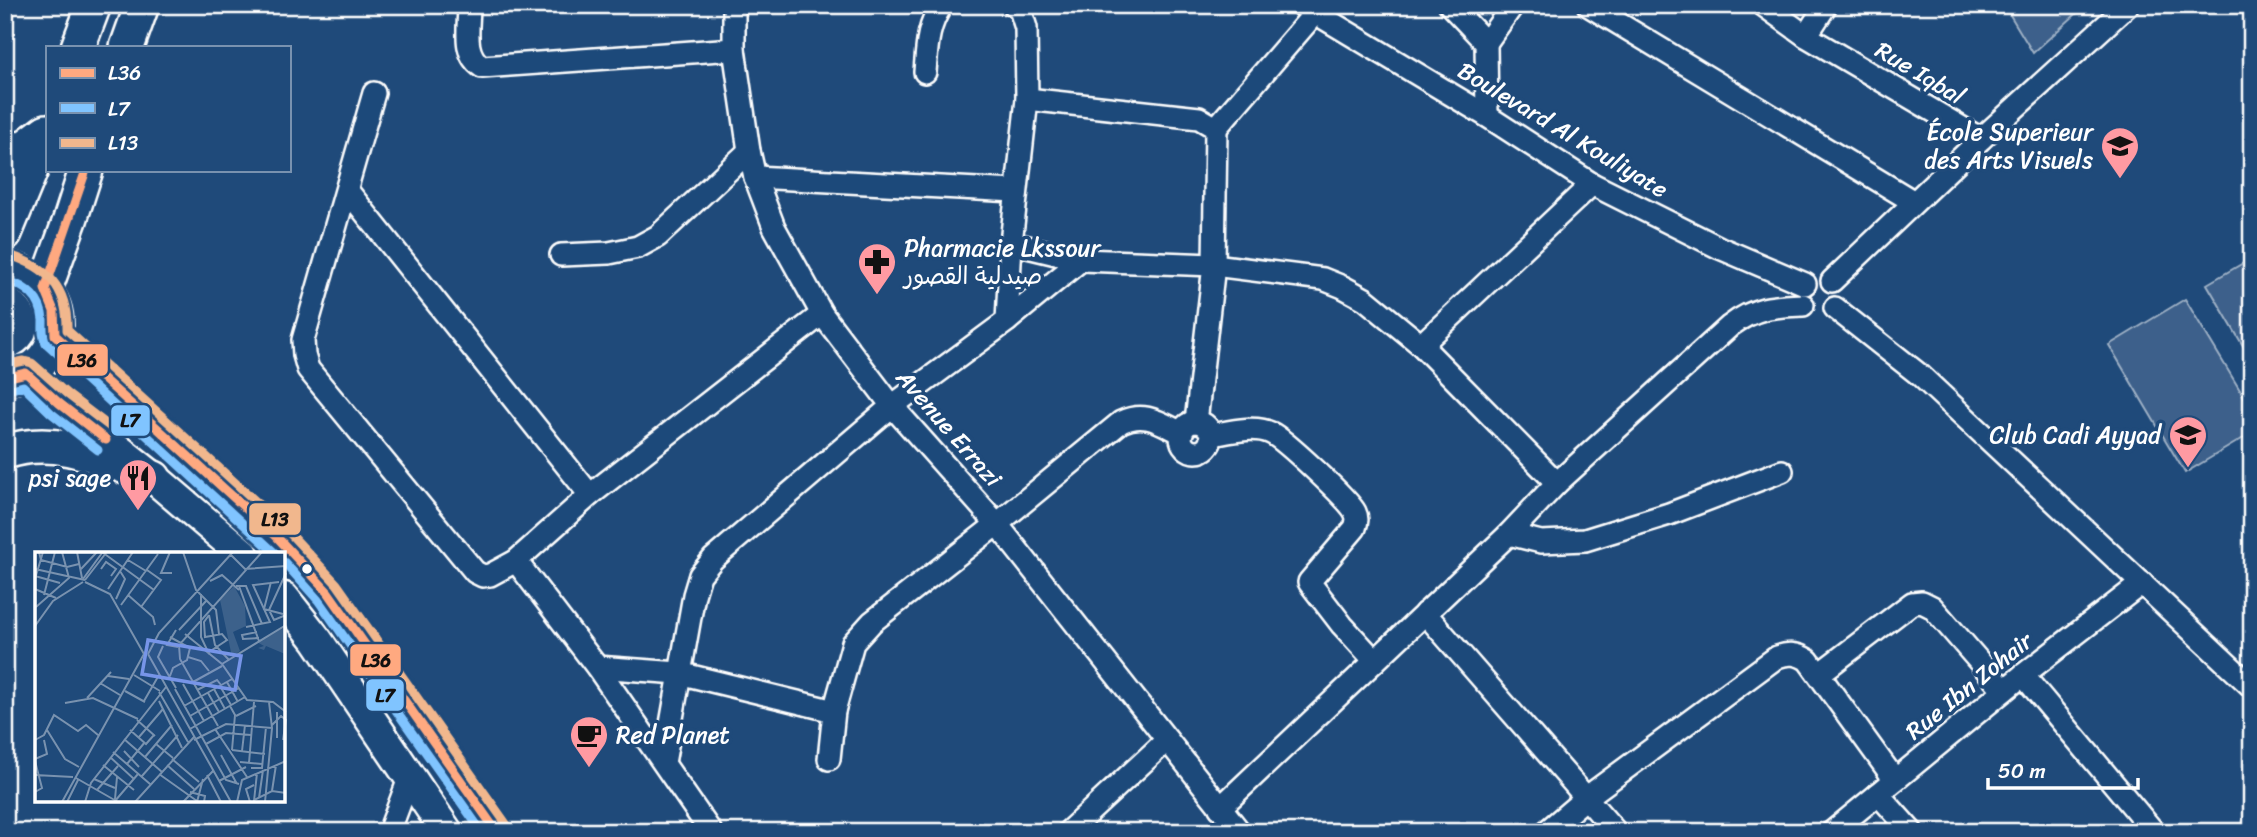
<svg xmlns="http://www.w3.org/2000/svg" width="2257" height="837" font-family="Sriracha,'Playpen Sans Arabic',sans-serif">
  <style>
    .green { fill: #3c618b; stroke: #9eb0c5; stroke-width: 2 }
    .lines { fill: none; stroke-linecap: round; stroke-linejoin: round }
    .street-casing { stroke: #fff; stroke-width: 26 }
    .secondary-casing { stroke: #fff; stroke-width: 35 }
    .primary-casing { stroke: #fff; stroke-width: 38 }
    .street { stroke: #1f4a7a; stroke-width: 21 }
    .secondary { stroke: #1f4a7a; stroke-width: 30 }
    .primary { stroke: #1f4a7a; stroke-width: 33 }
    .bus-1-casing { stroke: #1f4a7a; stroke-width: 14 }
    .bus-2-casing { stroke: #1f4a7a; stroke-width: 14 }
    .bus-3-casing { stroke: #1f4a7a; stroke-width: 14 }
    .bus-1 { stroke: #ffa980; stroke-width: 9 }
    .bus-2 { stroke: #80c4ff; stroke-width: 9 }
    .bus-3 { stroke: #f1b78d; stroke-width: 9 }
    .bus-dot { fill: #fff; stroke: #1f4a7a; stroke-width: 2.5 }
    .labels { text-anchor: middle; stroke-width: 7; stroke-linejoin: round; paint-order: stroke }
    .street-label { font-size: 24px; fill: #fff; stroke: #1f4a7a }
    .poi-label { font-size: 24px; fill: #fff; stroke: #1f4a7a; text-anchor: end }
    .inset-road { fill: none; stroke: #7992af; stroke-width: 2 }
    .view { fill: #7795e8; fill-opacity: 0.15; stroke: #7795e8; stroke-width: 3.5 }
    .inset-edge { fill: none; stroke: #fff; stroke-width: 3.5 }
    .line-badge { stroke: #1f4a7a; stroke-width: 2.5 }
    .pale-badge-label { font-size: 19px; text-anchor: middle; font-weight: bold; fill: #111 }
  </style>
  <rect width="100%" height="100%" fill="#1f4a7a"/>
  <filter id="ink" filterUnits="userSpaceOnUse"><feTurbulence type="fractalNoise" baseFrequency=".0143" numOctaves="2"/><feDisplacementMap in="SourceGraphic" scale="14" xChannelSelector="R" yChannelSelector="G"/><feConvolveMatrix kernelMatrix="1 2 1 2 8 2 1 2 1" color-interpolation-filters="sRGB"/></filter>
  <g filter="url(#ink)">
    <g class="green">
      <polygon points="2004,5 2086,5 2033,53"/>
      <polygon points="2252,258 2252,361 2207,284"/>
      <polygon points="2185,299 2252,410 2252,433 2185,473 2109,345"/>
    </g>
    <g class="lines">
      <defs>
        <g id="street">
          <path d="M469 5C469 27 462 54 482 67L734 49"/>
          <polyline points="734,5 734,49 749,151 755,177 774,227 822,314 892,406 997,524 1240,832"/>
          <polyline points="1302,5 1487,116 1592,184 1720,248 1805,284"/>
          <polyline points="1450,5 1486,43 1487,116"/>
          <polyline points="1588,5 1914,202"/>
          <polyline points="1763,5 1806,36 1981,139"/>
          <polyline points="1806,36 1826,5"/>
          <polyline points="1486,43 1513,5"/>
          <path d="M925 72C927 48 927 26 942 5"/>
          <polyline points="374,93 303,340 304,355 308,369 475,572 483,576 490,575 516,561 590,495 822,314"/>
          <polyline points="1027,99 1199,118 1216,128 1214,265 1196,422"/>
          <polyline points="1216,128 1315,13"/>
          <polyline points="755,177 1015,191"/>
          <polyline points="347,190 590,495"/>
          <polyline points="1011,243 1081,260 1214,265 1323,279 1343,287 1365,299 1421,345 1557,483"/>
          <polyline points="561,255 609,253 638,247 658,236 749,151"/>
          <polyline points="1832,281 1981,139 2128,5"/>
          <polyline points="1835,308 1921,376 2252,687"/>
          <polyline points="1007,321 1081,260"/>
          <polyline points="1421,345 1592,184"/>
          <circle cx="1196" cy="437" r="15"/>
          <path d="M1212 435C1229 432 1254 425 1271 433 1284 439 1349 500 1355 512 1358 518 1357 522 1355 528L1309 582 1342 625 1375 661"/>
          <polyline points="1509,534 1541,542 1585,540 1669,514 1782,471"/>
          <polyline points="516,561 597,667 711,832"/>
          <polyline points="1425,613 1616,832"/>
          <polyline points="597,667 679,673 834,711"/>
          <polyline points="1819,674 1912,603 1922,602 1932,607 2004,690"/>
          <polyline points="2023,675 2154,832"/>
          <path d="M829 759 834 711 853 643 872 622 997 524 1121 422C1145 411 1159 422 1182 433"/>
          <polyline points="664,763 694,595 700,575 713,559 892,406 1007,321 1011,243 1027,99 1026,28 1020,9 1014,5"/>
          <polyline points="1878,794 1912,832"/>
          <path d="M1220 808 1509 534 1557 483 1730 326C1755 307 1773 306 1803 305"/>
          <polyline points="389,832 410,776"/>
          <polyline points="1068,832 1167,740"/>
          <path d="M1546 832 1587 797 1777 657C1789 653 1797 653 1808 660L1895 780"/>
          <polyline points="1832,832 2023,675 2142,583"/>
        </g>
        <g id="secondary">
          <polyline points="55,335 276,536 328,592 497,832"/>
          <polyline points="26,373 59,403 154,478 243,554"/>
          <polyline points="284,598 317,640 447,832"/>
        </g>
        <g id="primary">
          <polyline points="78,47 94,5"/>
          <polyline points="127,47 142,5"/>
          <polyline points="5,162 45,132"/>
          <polyline points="5,233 47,131"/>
          <path d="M5 267C74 283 72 369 5 378"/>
          <polyline points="45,289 70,220 86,170"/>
          <path d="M5 452C58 434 105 460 154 478"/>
        </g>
      </defs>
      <use href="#street" class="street-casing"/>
      <use href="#secondary" class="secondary-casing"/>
      <use href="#primary" class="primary-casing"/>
      <use href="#street" class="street"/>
      <use href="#secondary" class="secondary"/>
      <use href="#primary" class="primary"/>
      <defs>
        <g id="bus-1">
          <polyline points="86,170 45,289 54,311 55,335 276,536 328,592 497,832"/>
          <polyline points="5,378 26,373 59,403 106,440"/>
        </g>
        <g id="bus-2">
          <path d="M5 280C26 286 41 297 43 320 43 329 42 336 46 343L276 554"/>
          <polyline points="8,390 23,386 51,413 98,450"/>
          <polyline points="284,562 318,600 482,832"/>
        </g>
        <g id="bus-3">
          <path d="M9 255C47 267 68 287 67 330L284 527 337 584 507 825"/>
          <polyline points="5,365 24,361 32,363 67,394 114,430"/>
        </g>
      </defs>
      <use href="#bus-1" class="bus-1-casing"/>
      <use href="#bus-2" class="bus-2-casing"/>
      <use href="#bus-3" class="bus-3-casing"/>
      <use href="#bus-1" class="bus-1"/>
      <use href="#bus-2" class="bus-2"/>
      <use href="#bus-3" class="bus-3"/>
    </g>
  </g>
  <defs>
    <symbol id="university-pin" viewBox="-11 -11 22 30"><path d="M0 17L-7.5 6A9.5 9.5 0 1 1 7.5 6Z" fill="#ff9aa2" stroke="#1f4a7a"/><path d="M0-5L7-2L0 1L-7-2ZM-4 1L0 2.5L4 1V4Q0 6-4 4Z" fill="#111"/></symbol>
    <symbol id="pharmacy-pin" viewBox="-11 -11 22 30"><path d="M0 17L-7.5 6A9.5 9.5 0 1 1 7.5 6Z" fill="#ff9aa2" stroke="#1f4a7a"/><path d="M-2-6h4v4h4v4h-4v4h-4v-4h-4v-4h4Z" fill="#111"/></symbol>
    <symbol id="restaurant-pin" viewBox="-11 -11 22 30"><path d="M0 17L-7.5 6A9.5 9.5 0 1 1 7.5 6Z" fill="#ff9aa2" stroke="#1f4a7a"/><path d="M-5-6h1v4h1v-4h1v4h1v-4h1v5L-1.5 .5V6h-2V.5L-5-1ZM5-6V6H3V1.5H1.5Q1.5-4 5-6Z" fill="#111"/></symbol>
    <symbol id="cafe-pin" viewBox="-11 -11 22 30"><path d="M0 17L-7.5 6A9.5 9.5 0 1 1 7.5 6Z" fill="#ff9aa2" stroke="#1f4a7a"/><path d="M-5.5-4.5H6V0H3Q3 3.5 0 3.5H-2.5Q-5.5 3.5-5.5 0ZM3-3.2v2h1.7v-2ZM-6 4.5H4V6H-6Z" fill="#111"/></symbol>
  </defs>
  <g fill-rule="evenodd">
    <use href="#university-pin" x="2098" y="124" width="44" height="60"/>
    <use href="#pharmacy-pin" x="855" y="240" width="44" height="60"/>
    <use href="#university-pin" x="2166" y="413" width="44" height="60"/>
    <use href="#restaurant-pin" x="116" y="456" width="44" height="60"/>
    <use href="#cafe-pin" x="567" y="713" width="44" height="60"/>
  </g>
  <circle class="bus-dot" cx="307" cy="569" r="6"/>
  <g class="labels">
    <g class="street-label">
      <text transform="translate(1920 73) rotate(31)" y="8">Rue Iqbal</text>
      <text transform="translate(1563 130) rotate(31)" y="8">Boulevard Al Kouliyate</text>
      <text transform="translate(949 428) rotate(49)" y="8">Avenue Errazi</text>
      <text transform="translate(1969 686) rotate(-39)" y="8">Rue Ibn Zohair</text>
    </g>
    <g class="poi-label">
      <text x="2093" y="140">École Superieur<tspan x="2093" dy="28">des Arts Visuels</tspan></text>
      <text x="904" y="256" text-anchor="start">Pharmacie Lkssour<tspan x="904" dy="28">صيدلية القصور</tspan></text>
      <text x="2161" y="443">Club Cadi Ayyad</text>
      <text x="111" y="486">psi sage</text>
      <text x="616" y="743" text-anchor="start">Red Planet</text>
    </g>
  </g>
  <g transform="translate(35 552)">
    <rect width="250" height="250" fill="#1f4a7a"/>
    <path d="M199 34 210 54 211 74 198 80 205 99 197 105 185 48ZM250 74V102L231 94 229 98 223 96 229 94 222 90Z" fill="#3c618b"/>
    <path class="inset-road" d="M4 0 6 8 32 15 44 12M42 0 47 26M67 0 119 38M135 0 126 21H137M148 0 161 38 181 58 184 82M196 3 210 17 251 14M93 8 111 19M0 17 50 28M46 17 62 0M66 17 71 10 81 17 76 24M251 21 234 58 239 68 251 63M0 24 25 31M0 27 8 0M48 27 67 1M50 28 71 1M175 29 187 23 204 38M236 30 229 57 248 62M201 34H211L227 72M204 34 224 89M0 37 21 46M73 37 98 0M166 42V85L174 102M9 43 20 0M93 43 118 65 120 73M81 47 90 27 85 19M86 53 123 2M1 55 34 26 27 0M106 55 126 28 112 18M174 63 180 93 194 108M0 74 18 49 48 30M211 75 235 70 218 33 244 30M141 78 132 93 143 95M144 78 172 48M222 80 207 83 208 87 224 86M150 82 187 112 212 148 238 150 251 160M135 85 155 96 152 108 138 116 135 124M128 94 123 105 141 136M174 100 192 88 187 82 170 85 169 70 174 63M113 102 196 250M113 102 124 81 198 0M153 105 166 109 174 119M187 112 251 73M99 123 125 139M73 124 94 127M158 130 187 114M192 130 203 150M65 131 85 143M148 132 169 169M185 134 196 153M140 137 191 228 204 232M179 137 190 157M162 138 182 128 186 133M90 139 110 150M124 140 153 190M173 141 184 160M52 146 76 120M109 149 124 123M124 149 147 196M30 151 58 146 103 167M149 154 197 127M195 154 200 163 197 198M155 164 204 136M201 164 221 154M102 168 120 184M237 173 246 164 251 168 248 188M183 174 145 107 144 93 227 0M155 177 210 145M180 177 212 225M12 178 30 207 44 215M95 178 111 192 119 183M104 185 128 157M242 186V160M89 187 127 220M0 188 9 183 19 163 43 179 51 173 63 183M159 188 191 172 237 176M121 192 138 206M171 192 191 181 216 183M197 198 230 202M89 199 104 215M207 199 210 173M78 200 115 232M186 203 202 232M75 205 99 227M110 205 137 173M0 207 12 202 9 188M137 207 164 230M0 209 7 236 0 240M205 210 227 212M214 211 219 150M92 212 110 190M68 213 99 238M132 213 159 237M216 216H227L231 175M124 222 162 249M0 223 38 225M172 223 186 250M107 224 143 183M41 226 83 250M59 227 80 236M184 229 211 215M62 238 83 214M237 239 241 213M155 240 170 244 169 250M224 246 228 218M80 247 82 225M219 248 237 239 251 241M80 249 103 222M219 249 222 221M27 250 109 102 75 42 50 30M32 250 43 228M50 250 56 231 131 135M100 250 159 185M148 250 178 219M162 250 168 227M202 250 207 228 251 209M215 250 211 237 219 233M230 250 237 176 234 150"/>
    <path class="view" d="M113 88 206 104 200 138 107 122Z"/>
    <rect width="250" height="250" class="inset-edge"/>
  </g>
  <g class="line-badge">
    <rect x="56" y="343" width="53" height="34" rx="7" fill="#ffa980"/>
    <rect x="110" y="404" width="41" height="33" rx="7" fill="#80c4ff"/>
    <rect x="248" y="502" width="54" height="34" rx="7" fill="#f1b78d"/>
    <rect x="349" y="643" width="53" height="34" rx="7" fill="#ffa980"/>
    <rect x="365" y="678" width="40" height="34" rx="7" fill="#80c4ff"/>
  </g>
  <g class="pale-badge-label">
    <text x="82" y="367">L36</text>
    <text x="130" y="427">L7</text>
    <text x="275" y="526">L13</text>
    <text x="376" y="667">L36</text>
    <text x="385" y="702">L7</text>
  </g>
  <rect width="2257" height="837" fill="none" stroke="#1f4a7a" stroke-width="28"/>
  <rect x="14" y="14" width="2229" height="809" fill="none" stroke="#fff" stroke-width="2.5" filter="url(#ink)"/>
  <rect x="46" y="46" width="245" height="126" fill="#1f4a7a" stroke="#7992af" stroke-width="2"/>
  <rect x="60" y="68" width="35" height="10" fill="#ffa980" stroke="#7992af" stroke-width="2"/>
  <text x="108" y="80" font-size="21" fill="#ffffff">L36</text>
  <rect x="60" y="103" width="35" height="10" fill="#80c4ff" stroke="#7992af" stroke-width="2"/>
  <text x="108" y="116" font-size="21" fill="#ffffff">L7</text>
  <rect x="60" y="138" width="35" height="10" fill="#f1b78d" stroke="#7992af" stroke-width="2"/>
  <text x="108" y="150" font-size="21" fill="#ffffff">L13</text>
  <path d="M1988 778v10h150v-10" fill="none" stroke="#ffffff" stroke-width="3.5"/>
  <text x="1998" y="778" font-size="21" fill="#ffffff" stroke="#1f4a7a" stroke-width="5" paint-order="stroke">50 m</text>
</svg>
